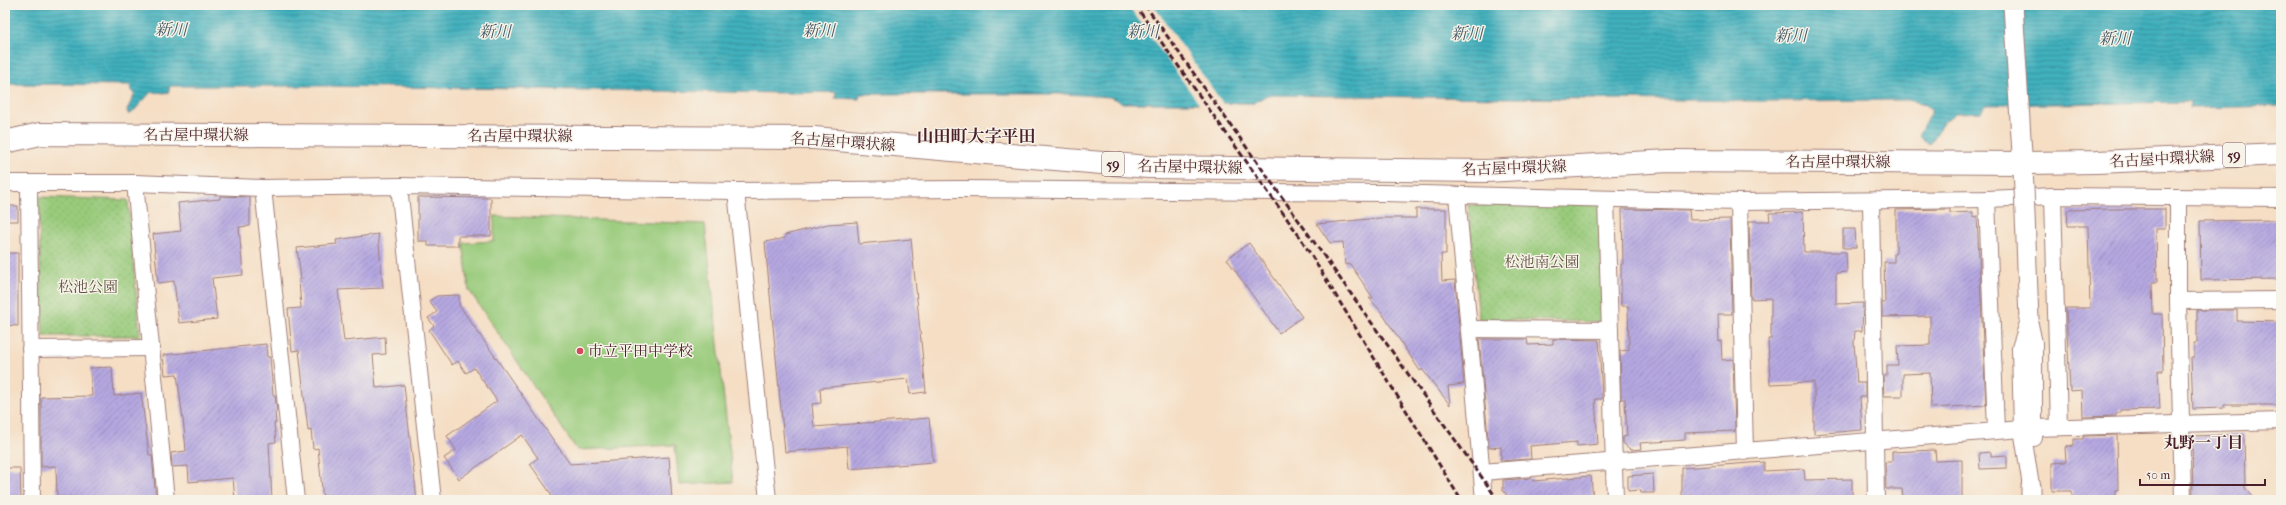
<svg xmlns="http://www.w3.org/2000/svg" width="2286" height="505" font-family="'IM FELL French Canon','Noto Serif JP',serif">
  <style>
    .grass { fill: #99cb7b; stroke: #727553 }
    .park { fill: url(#park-dots); stroke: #727553 }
    .water { fill: url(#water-rules); stroke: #466874 }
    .pier { fill: #f5dec4 }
    .building { fill: url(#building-hatch) }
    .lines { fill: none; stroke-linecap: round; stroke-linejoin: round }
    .minor-casing { stroke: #a07e78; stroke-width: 18 }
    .tertiary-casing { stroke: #a07e78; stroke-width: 21 }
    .primary-casing { stroke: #a07e78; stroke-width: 24 }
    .minor { stroke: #fff; stroke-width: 16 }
    .tertiary { stroke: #fff; stroke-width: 19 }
    .primary { stroke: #fff; stroke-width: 22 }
    .rail { stroke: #4a1f2b; stroke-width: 3; stroke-dasharray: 6 3; stroke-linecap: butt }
    .tertiary-bridge-casing { stroke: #a07e78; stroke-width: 21; stroke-linecap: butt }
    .tertiary-bridge { stroke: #fff; stroke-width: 19 }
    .poi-dot { fill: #d1495b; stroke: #f7f3e8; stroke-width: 1.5 }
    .labels { text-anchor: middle; stroke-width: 3; stroke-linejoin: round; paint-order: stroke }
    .shield { fill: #f7f3e8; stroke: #7e5f64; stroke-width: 1 }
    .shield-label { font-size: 14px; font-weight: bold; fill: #4a1f2b }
    .street-label { font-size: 15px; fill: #4a1f2b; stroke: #f7f3e8 }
    .park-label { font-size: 15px; fill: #625343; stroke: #f7f3e8 }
    .poi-label { font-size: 15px; fill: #4a1f2b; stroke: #f7f3e8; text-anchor: start }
    .water-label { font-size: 16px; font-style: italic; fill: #465965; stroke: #f7f3e8 }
    .neighbourhood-label { font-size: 16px; font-weight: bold; fill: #4a1f2b; stroke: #f7f3e8 }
    .quarter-label { font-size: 17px; font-weight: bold; fill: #4a1f2b; stroke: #f7f3e8 }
  </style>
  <defs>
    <pattern id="park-dots" width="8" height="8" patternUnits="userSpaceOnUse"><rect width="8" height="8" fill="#99cb7b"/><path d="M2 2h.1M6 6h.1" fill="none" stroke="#85ae6a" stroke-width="1.8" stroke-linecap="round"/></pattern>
    <pattern id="water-rules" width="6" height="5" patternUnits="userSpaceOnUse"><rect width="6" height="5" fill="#41b0bd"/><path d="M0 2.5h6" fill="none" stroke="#388f9a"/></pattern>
    <pattern id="building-hatch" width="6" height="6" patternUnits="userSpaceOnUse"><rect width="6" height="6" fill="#b5a8e1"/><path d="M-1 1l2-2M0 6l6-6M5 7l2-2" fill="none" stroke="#9588b7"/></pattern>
  </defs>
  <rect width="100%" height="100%" fill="#f7f3e8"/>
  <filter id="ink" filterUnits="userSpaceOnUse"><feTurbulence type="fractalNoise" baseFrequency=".025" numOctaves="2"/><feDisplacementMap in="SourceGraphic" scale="8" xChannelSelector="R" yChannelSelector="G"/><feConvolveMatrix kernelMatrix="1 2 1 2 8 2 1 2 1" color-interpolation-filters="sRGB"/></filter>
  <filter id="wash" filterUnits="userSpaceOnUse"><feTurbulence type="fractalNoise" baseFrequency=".012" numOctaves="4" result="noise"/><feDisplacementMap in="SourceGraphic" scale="16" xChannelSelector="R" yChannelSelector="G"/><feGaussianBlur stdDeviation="0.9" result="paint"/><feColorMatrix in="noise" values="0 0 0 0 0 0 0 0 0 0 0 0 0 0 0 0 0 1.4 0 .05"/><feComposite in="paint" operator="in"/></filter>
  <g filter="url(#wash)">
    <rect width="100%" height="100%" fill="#f5dec4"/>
    <polygon class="grass" points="494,216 705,224 733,482 679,485 675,445 577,450 469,290 463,243 494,241"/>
    <g class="park">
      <polygon points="38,197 128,200 140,336 43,336"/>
      <polygon points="1600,203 1603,322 1479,319 1468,205"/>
    </g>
    <polygon class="water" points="5,5 2281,5 2281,106 2189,108 2190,102 1986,105 1982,112 1955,113 1944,122 1930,144 1918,136 1932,110 1925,104 1908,100 1760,101 1267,95 1254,103 1123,103 1110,97 1065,94 860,94 859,99 835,98 836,92 789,93 325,86 170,86 168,93 151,92 131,114 128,114 127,110 135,93 131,91 130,85 5,84"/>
    <polygon class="pier" points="1128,5 1153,5 1224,105 1200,105"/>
    <g id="blocks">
      <g class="building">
        <polygon points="220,196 250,197 250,226 239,227 243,275 212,278 217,319 179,323 174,281 158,283 153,234 181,231 178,203 220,199"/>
        <polygon points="418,197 491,198 491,236 458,236 458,246 428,246 428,241 418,241"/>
        <rect x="5" y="206" width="13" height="15"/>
        <polygon points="1416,209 1446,209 1446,254 1441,254 1442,281 1455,280 1464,384 1448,386 1450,405 1422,369 1420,371 1380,310 1369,298 1373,298 1350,264 1345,265 1343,242 1330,243 1317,224 1379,218 1416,218"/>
        <polygon points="1622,209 1689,210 1690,220 1730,219 1732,314 1718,314 1719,342 1721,341 1722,360 1733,359 1735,431 1685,433 1685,440 1640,443 1641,449 1631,450 1623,443 1623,437 1627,436 1625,399 1621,399 1620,351 1629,350 1628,306 1621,306 1621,264 1623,264"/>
        <polygon points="1950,209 1950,213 1973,212 1973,217 1977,216 1986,405 1931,408 1930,373 1903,374 1903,396 1884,396 1883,376 1887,376 1887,365 1898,365 1897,346 1930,345 1930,316 1882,317 1882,303 1885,303 1884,262 1894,262 1894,254 1896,253 1896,210"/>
        <polygon points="2116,209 2165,209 2165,229 2156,229 2157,282 2152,282 2153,314 2162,314 2163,371 2158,371 2160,409 2120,410 2120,413 2116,413 2116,416 2083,417 2082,390 2070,391 2066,308 2090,308 2088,226 2068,226 2067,210"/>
        <polygon points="1803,212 1804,252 1846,252 1847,272 1836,273 1836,304 1863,303 1862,331 1855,331 1854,343 1857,383 1865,383 1865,397 1860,397 1862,430 1814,434 1814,382 1770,384 1768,339 1771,339 1771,298 1751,299 1749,221 1770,221 1769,213"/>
        <polygon points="2281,220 2281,279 2201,280 2200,221"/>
        <polygon points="857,222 859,244 911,239 926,392 910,394 908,379 820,388 821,403 812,404 814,427 929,418 933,462 849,469 847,446 785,452 765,242 785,238 785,235 828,224"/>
        <polygon points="1843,229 1855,229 1856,248 1843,248"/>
        <polygon points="378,234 383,288 338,290 344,341 385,337 386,354 373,355 376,388 404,385 417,500 323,500 318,448 313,449 311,430 308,431 299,350 292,351 288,309 301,308 299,280 301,279 297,248 337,244 336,240"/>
        <polygon points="1249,243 1302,317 1279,333 1227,259"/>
        <polygon points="5,253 18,253 18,326 5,325"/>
        <polygon points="459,295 459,305 570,464 669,457 672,500 551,500 551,494 530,464 538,458 522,435 459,479 444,458 456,450 447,436 497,401 474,368 466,373 458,361 452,365 429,330 434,326 428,318 437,312 429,301 437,296"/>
        <polygon points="2197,310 2237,310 2237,321 2281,322 2281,405 2224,405 2224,408 2193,409 2191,358 2194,358 2194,343 2197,343"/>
        <polygon points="1479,339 1527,339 1528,345 1553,344 1553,339 1599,340 1602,399 1595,399 1598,444 1577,446 1577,442 1530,446 1531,459 1501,461 1501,447 1489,448"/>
        <polygon points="266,344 267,357 270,357 273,395 275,395 277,412 275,412 276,423 274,423 276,442 269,443 272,500 235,500 233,478 189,482 188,466 172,467 171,453 186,451 184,428 177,374 165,375 163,355"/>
        <polygon points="112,367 114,396 141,393 149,455 152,455 156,500 77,500 77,497 57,497 56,466 41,467 41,397 92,396 90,368"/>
        <polygon points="2117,435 2118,490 2116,490 2116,500 2072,500 2072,491 2052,491 2052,463 2066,462 2065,447 2074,446 2074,439 2083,439 2083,436"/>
        <polygon points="2225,435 2244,435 2245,488 2256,500 2193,500 2192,436"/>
        <polygon points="1935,450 1936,461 1962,460 1962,500 1903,500 1902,489 1886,489 1885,462 1892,462 1892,452"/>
        <polygon points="1991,452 1991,456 2007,455 2007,468 1980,469 1979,453"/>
        <polygon points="1764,462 1764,471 1804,469 1805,480 1852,479 1852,498 1682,500 1682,468"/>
        <polygon points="5,468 20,468 21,500 5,500"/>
        <polygon points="1653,474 1654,493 1641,493 1640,490 1628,491 1628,476"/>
        <polygon points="1591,476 1593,500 1510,500 1503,490 1503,480 1532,478 1533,481"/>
      </g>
    </g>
  </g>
  <g filter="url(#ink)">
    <use href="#blocks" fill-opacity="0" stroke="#a07e78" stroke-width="1"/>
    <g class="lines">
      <defs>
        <g id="minor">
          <polyline points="5,183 135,183 263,188 399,186 736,191 959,189 1383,193 1739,202 1987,199 2053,196 2281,198"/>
          <polyline points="29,183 32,500"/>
          <polyline points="135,183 166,500"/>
          <polyline points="399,186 433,500"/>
          <polyline points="263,188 296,500"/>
          <polyline points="736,191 768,500"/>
          <polyline points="1457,195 1484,500"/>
          <polyline points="2053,196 2059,427"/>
          <polyline points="2178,197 2178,301 2183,500"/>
          <polyline points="1606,199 1615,500"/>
          <polyline points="1987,199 1996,430"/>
          <polyline points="1871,201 1876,500"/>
          <polyline points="1739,202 1745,452"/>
          <polyline points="2178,301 2281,300"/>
          <polyline points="2029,320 2020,348 2022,429 2031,486"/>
          <polyline points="2029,320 2034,343 2034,438"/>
          <polyline points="1469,329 1610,330"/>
          <polyline points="30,349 152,348"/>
          <polyline points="2035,428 2281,421"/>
          <polyline points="1482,472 2022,429"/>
        </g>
        <g id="tertiary">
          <polyline points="2013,5 2024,187"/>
          <polyline points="2031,486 2031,500"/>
        </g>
        <polyline id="primary" points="5,142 40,134 814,138 1148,167 1486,171 1669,161 2023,163 2097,162 2281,154"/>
      </defs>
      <use href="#minor" class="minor-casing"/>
      <use href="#tertiary" class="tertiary-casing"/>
      <use href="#primary" class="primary-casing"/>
      <use href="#minor" class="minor"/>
      <use href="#tertiary" class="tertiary"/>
      <use href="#primary" class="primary"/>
      <g class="rail">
        <polyline points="1135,5 1300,237 1461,500"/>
        <polyline points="1145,5 1498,500"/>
      </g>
      <defs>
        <polyline id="tertiary-bridge" points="2024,187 2029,320"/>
      </defs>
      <use href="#tertiary-bridge" class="tertiary-bridge-casing"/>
      <use href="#tertiary-bridge" class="tertiary-bridge"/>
    </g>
  </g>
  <circle class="poi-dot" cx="580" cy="351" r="4"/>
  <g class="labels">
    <g class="shield">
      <rect x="2223" y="143" width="22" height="24" rx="3"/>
      <rect x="1102" y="152" width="22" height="24" rx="3"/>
    </g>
    <g class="shield-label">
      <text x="2234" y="160">59</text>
      <text x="1113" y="169">59</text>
    </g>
    <g class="street-label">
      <text x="196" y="140">名古屋中環状線</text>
      <text x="520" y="141">名古屋中環状線</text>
      <text transform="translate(843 142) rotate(4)" y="5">名古屋中環状線</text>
      <text transform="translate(2162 159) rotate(-3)" y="5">名古屋中環状線</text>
      <text x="1838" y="167">名古屋中環状線</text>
      <text transform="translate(1190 167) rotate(1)" y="5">名古屋中環状線</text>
      <text transform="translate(1514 168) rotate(-2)" y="5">名古屋中環状線</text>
    </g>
    <g class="park-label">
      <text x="1542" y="267">松池南公園</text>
      <text x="88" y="292">松池公園</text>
    </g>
    <g class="poi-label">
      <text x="588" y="356">市立平田中学校</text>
    </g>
    <g class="water-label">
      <text transform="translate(171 29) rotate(1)" y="6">新川</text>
      <text x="819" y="36">新川</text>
      <text x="495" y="37">新川</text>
      <text x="1143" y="37">新川</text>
      <text x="1467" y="39">新川</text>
      <text x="1791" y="41">新川</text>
      <text x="2115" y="44">新川</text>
    </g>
    <g class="neighbourhood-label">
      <text x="2203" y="448">丸野一丁目</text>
    </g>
    <g class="quarter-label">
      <text x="976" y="142">山田町大字平田</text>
    </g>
  </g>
  <rect width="2286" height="505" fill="none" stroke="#f7f3e8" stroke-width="20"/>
  <path d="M2140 479v6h125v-6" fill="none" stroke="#4a1f2b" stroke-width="2"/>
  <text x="2146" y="479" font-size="12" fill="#4a1f2b" stroke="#f7f3e8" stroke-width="3" paint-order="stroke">50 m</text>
</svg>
